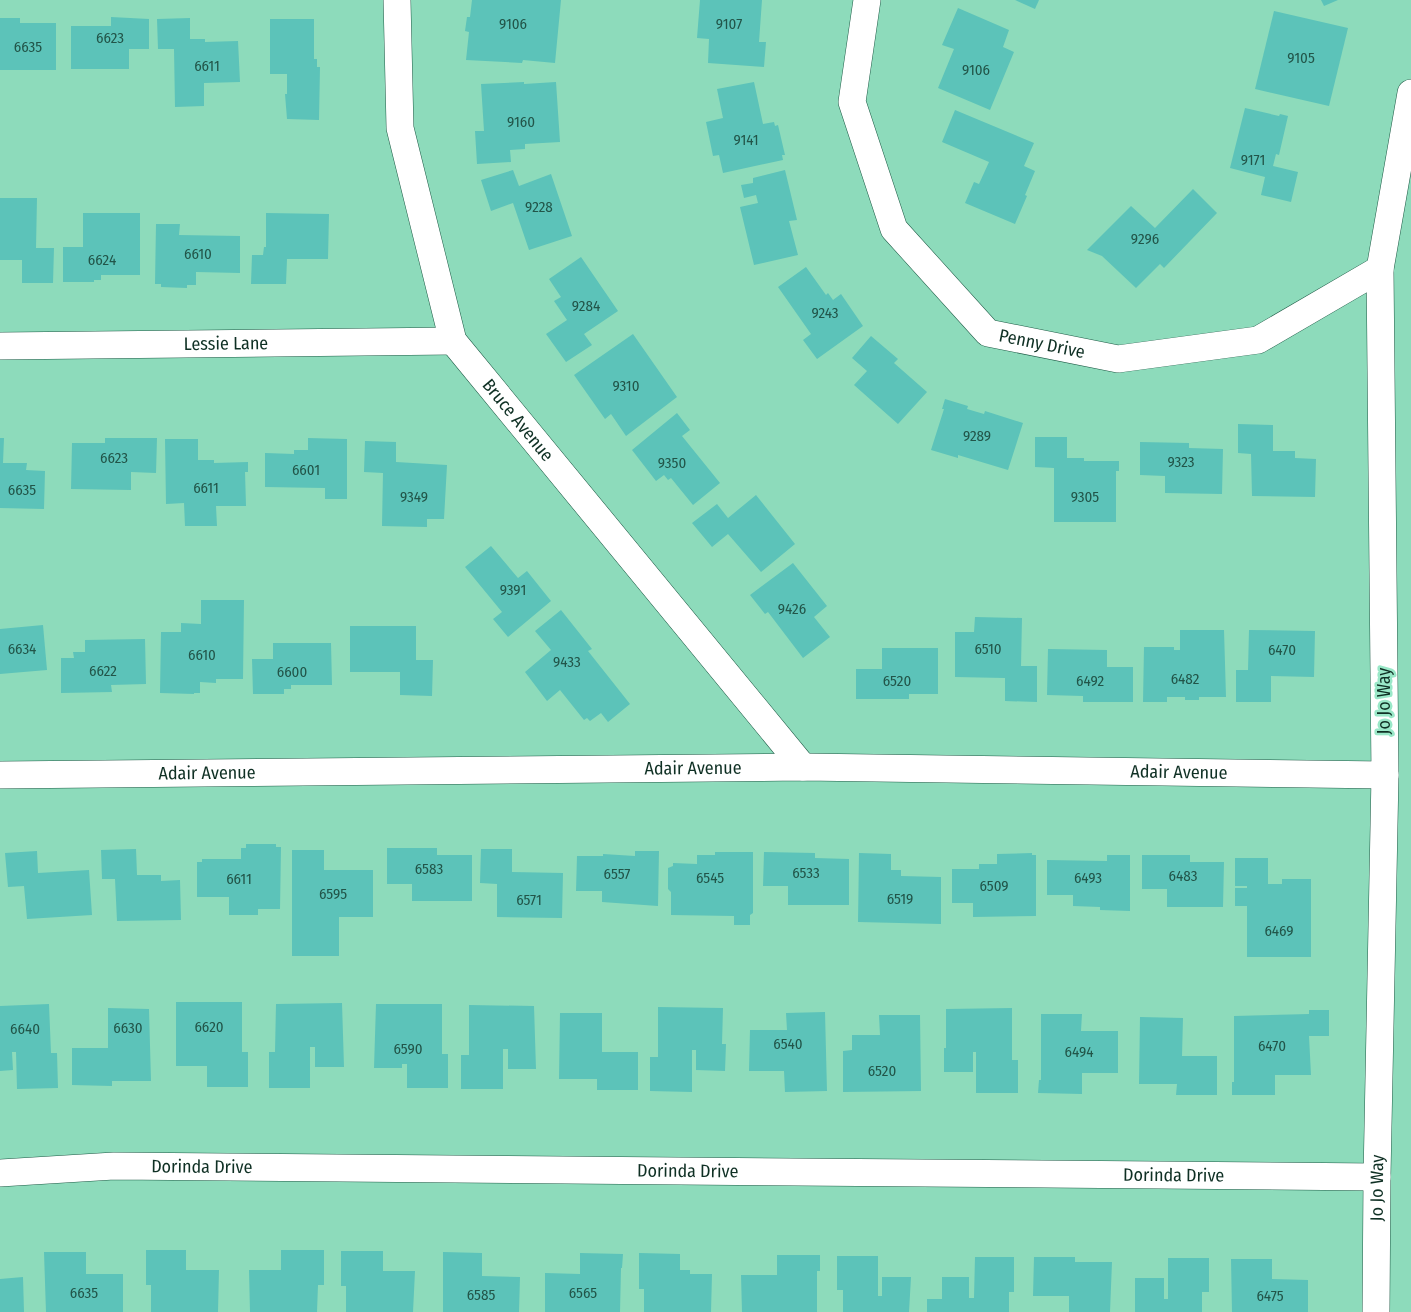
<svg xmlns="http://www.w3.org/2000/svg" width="1411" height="1312" font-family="'Fira Sans Condensed',sans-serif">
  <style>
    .building { fill: #5cc3b9 }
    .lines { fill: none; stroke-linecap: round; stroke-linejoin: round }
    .minor-casing { stroke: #1e5b46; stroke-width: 28 }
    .minor { stroke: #fff; stroke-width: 27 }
    .labels { text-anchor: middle; stroke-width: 5; stroke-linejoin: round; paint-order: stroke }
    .number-label { font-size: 15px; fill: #225549 }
    .street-label { font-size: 18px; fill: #0f3024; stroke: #9ae8c8 }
  </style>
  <rect width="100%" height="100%" fill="#8ddbbb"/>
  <g class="building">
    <polygon points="472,0 561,0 555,63 523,60 522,63 466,60 469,32 465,31 467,17 470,17"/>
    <polygon points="700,0 762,0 759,42 766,42 764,67 708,63 709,39 697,38"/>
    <polygon points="1015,0 1039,0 1035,9"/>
    <polygon points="1321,0 1338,0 1324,6"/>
    <polygon points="958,8 1009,30 1003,47 1014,52 990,110 938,88 954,49 942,45"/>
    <polygon points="1274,11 1348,28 1329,106 1255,89"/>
    <polygon points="111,17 149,19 149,49 129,49 129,69 71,69 71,26 111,26"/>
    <polygon points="0,18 20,18 20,23 56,23 56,70 0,70"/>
    <polygon points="190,18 190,39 205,39 205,42 238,41 240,82 204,83 204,106 175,107 174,49 158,49 157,19"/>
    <polygon points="270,19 314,19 314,59 317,59 317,67 320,67 319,120 287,119 285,94 287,94 287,74 270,74"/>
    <polygon points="524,82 524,84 556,82 560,142 525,144 525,149 510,150 511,162 477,164 475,131 484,131 481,84"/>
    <polygon points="754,82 763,124 774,122 775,126 778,125 785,155 782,155 783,160 723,173 719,155 713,156 706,122 723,118 717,89"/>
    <polygon points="1245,108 1279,116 1280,114 1288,116 1279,155 1276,154 1273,166 1298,172 1291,202 1261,195 1265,177 1230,168"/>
    <polygon points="955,110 1034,143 1024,166 1035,171 1025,195 1027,196 1015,224 965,203 974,182 979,184 989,162 942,142"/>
    <polygon points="513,170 519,186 551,174 572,236 529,250 513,203 491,211 481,180"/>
    <polygon points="785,170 797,220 789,221 798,255 754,265 740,207 758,203 756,195 744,198 741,185 753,183 753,178"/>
    <polygon points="1193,189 1217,213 1164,268 1160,264 1136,288 1102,256 1087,250 1131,206 1155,228"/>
    <polygon points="0,198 37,198 36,248 54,248 53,283 22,283 22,260 0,260"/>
    <polygon points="83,213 140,213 140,275 101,275 101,280 94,280 94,282 63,282 63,247 83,247"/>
    <polygon points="266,213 329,214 328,259 287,259 286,284 251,284 252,255 263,255 264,247 266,247"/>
    <polygon points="156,224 180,224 179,235 240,236 240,273 196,272 196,285 187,285 187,288 161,287 161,284 155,284"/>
    <polygon points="581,257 618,311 584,334 592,345 566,362 546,334 567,320 554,301 561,297 549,279"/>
    <polygon points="806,267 826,295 828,293 833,300 841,294 863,326 817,359 803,340 811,334 778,287"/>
    <polygon points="633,334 677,397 626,436 611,414 605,419 574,375"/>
    <polygon points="871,336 898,359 894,363 927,392 898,424 854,385 867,371 852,358"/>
    <polygon points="945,399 968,406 967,409 984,414 985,411 1023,423 1008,470 958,455 958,458 931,450 944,409 942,409"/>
    <polygon points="677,413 690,430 682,436 720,483 693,505 671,478 668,480 664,475 656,481 632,450"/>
    <polygon points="1238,424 1273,425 1273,451 1295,451 1295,458 1316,459 1315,497 1252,496 1251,454 1238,453"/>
    <polygon points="1035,437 1067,437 1067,458 1084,458 1084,461 1119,461 1119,471 1116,471 1116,522 1054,522 1054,468 1035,467"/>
    <polygon points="0,438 4,438 3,463 27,463 26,470 45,471 44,509 0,508"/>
    <polygon points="105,438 157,438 156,473 131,472 131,490 71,489 72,443 105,443"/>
    <polygon points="308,438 347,439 347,499 325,499 325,488 265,487 265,453 294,454 294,450 308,450"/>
    <polygon points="165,439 198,439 198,460 214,460 214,463 248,462 248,472 245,472 246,506 216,506 217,526 185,526 184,503 166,504"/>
    <polygon points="365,441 396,442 396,462 447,465 444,519 427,519 427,527 382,526 383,473 364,472"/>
    <polygon points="1140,442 1189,443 1189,448 1223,449 1222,494 1165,493 1165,476 1140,475"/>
    <polygon points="756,495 795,544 761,572 728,534 712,547 692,523 717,504 728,518"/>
    <polygon points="491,546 518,578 527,571 551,601 508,637 493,619 502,612 465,567"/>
    <polygon points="793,563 827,606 814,617 830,637 803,658 768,612 765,614 750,595"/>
    <polygon points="201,600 244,600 243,679 216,679 216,683 200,682 200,693 194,693 194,694 160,693 161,632 181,632 181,623 201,624"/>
    <polygon points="561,610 592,649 588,651 630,704 608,722 601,713 590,721 587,718 584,720 560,690 547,701 525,672 551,650 535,631"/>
    <polygon points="975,617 1022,618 1021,666 1037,666 1037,702 1005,701 1005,678 955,677 955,632 974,632"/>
    <polygon points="43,625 47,670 0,674 0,629"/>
    <polygon points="350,626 416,626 416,660 433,660 432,696 400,695 400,672 350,672"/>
    <polygon points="1180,630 1224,630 1226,697 1199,697 1199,700 1185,700 1185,697 1167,697 1167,702 1143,702 1144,647 1174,647 1174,650 1180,650"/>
    <polygon points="1249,630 1315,631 1314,677 1271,676 1271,702 1236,702 1236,670 1248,670"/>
    <polygon points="145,639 146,684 111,685 112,692 61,693 61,658 74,658 73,652 85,652 85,640"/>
    <polygon points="273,643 331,643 332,685 291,685 291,689 284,689 284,694 253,694 252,659 273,659"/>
    <polygon points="882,648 938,648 938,694 909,694 909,699 856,699 856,669 882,669"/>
    <polygon points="1048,649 1107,650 1107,667 1133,667 1133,702 1083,702 1083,696 1047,695"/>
    <polygon points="246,844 276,844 276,847 281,847 280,909 258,909 258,915 229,915 229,897 197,897 197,862 202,862 202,859 241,859 241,848 246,848"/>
    <polygon points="387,848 437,848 437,855 472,855 472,901 412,901 412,884 387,884"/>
    <polygon points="136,849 137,875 161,875 161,881 180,880 181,920 117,921 115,879 102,879 101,850"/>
    <polygon points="481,849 512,849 512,872 563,873 562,918 497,917 497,884 480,883"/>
    <polygon points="292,850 324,850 324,870 373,870 373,917 339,917 339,956 292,956"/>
    <polygon points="37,851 38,873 89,870 92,915 27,919 24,886 8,887 5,853"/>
    <polygon points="635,851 659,851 658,906 602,902 602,891 576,891 577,856 603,856 603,854 635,856"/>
    <polygon points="715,852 753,852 753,913 750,915 750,925 734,925 734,916 671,915 671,892 668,889 668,868 673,866 673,863 697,864 697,855 715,855"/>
    <polygon points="764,852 815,853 815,858 849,859 849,905 788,905 788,886 763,886"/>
    <polygon points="859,853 891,854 891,870 901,870 901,876 941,877 941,924 858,922"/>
    <polygon points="1032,853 1032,855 1036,855 1036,916 973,917 973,903 952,903 952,869 979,869 979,864 997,864 997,854"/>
    <polygon points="1107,855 1130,855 1130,911 1100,910 1100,907 1073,906 1073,895 1047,895 1047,860 1107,861"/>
    <polygon points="1142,855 1190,855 1190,862 1224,862 1223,907 1167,907 1167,889 1142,889"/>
    <polygon points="1235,858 1268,858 1268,884 1282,884 1282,879 1311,879 1311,957 1247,957 1247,906 1235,906 1235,888 1247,888 1247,886 1235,886"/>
    <polygon points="176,1002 242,1002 242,1052 248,1052 248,1087 207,1087 207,1066 176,1066"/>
    <polygon points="342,1003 344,1067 315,1067 315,1047 310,1047 310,1088 269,1088 269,1052 275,1052 276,1004"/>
    <polygon points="49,1004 51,1053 57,1053 58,1088 17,1089 16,1052 12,1052 13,1070 0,1071 0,1006"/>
    <polygon points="376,1004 442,1004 442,1054 448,1054 448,1088 407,1088 407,1064 402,1064 402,1068 374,1068"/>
    <polygon points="469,1005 534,1006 536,1069 508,1069 508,1049 503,1049 503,1089 461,1089 461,1055 469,1055"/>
    <polygon points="658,1007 723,1008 722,1044 726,1044 725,1071 696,1070 696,1050 692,1050 692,1092 650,1091 650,1057 658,1057"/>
    <polygon points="108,1008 149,1009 151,1081 112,1081 112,1086 72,1085 72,1048 108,1048"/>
    <polygon points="1012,1008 1012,1060 1018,1060 1018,1093 976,1093 976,1052 973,1052 973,1072 944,1072 944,1048 946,1048 946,1009"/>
    <polygon points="1309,1010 1329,1010 1329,1036 1309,1036 1311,1075 1275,1075 1275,1095 1232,1095 1232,1082 1234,1082 1234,1016 1309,1014"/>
    <polygon points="825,1012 827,1091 785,1092 784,1071 749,1071 750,1030 787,1030 786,1013"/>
    <polygon points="560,1013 602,1013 602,1052 638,1052 638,1090 597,1090 597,1079 559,1079"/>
    <polygon points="1041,1014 1082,1014 1081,1031 1118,1031 1118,1073 1082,1073 1082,1094 1038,1093 1039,1080 1041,1080"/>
    <polygon points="879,1015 920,1015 921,1091 843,1092 843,1051 852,1050 852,1035 880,1035"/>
    <polygon points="1140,1017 1183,1018 1182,1056 1217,1056 1217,1095 1176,1095 1177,1084 1139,1084"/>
    <polygon points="146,1250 186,1250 186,1270 219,1270 218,1312 151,1312 151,1285 146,1285"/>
    <polygon points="281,1250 324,1250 324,1285 318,1285 317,1312 250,1312 249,1270 281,1270"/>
    <polygon points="341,1251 383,1251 383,1271 415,1271 413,1312 346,1312 346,1286 341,1286"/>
    <polygon points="44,1252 86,1252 86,1274 123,1274 123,1312 46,1312"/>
    <polygon points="443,1252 482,1253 482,1276 520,1277 519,1312 443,1312"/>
    <polygon points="580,1253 623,1254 622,1268 621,1268 620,1312 545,1312 545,1273 580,1274"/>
    <polygon points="639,1253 680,1254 680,1270 690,1270 690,1274 712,1274 711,1312 644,1312 644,1289 639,1289"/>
    <polygon points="777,1255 820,1255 820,1271 817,1271 817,1312 742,1312 741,1275 777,1275"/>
    <polygon points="837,1256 878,1256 878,1296 882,1296 882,1277 911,1277 909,1312 843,1312 843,1290 837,1290"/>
    <polygon points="975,1257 1014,1257 1014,1292 1009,1292 1009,1312 927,1312 927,1299 942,1299 942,1277 969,1277 969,1298 974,1298"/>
    <polygon points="1034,1257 1075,1257 1075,1262 1112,1262 1110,1312 1069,1312 1069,1296 1033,1296"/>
    <polygon points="1168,1258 1209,1258 1209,1292 1202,1292 1202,1312 1135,1312 1135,1278 1164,1278 1164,1299 1168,1299"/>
    <polygon points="1231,1259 1272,1259 1272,1279 1308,1280 1308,1312 1232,1312"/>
    <polygon points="23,1277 24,1312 0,1312 0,1279"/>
  </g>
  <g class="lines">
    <defs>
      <g id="minor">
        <path id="s1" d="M397 0 400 128 453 341 803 767"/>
        <path id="s2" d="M867 0 852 102 894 229 988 333 1118 359 1258 340 1380 269"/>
        <path id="s3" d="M0 346 453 341"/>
        <path id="s4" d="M0 775 803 767 1385 775"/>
        <path id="s5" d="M0 1173 114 1166 1377 1177"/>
        <path id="s6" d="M1376 1312 1377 1177 1385 775 1380 269 1411 93"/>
      </g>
    </defs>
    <use href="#minor" class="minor-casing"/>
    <use href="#minor" class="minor"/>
  </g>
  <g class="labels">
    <g class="number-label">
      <text x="513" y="29">9106</text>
      <text x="729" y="29">9107</text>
      <text x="110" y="43">6623</text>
      <text x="28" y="52">6635</text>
      <text x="1301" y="63">9105</text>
      <text x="207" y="71">6611</text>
      <text x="976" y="75">9106</text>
      <text x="521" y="127">9160</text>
      <text x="746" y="145">9141</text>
      <text x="1253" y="165">9171</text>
      <text x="539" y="212">9228</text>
      <text x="1145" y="244">9296</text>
      <text x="198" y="259">6610</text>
      <text x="102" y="265">6624</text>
      <text x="586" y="311">9284</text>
      <text x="825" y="318">9243</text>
      <text x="626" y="391">9310</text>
      <text x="977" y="441">9289</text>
      <text x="114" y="463">6623</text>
      <text x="1181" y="467">9323</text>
      <text x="672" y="468">9350</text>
      <text x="306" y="475">6601</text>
      <text x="206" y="493">6611</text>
      <text x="22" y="495">6635</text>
      <text x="414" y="502">9349</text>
      <text x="1085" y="502">9305</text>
      <text x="513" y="595">9391</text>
      <text x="792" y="614">9426</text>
      <text x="22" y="654">6634</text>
      <text x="988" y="654">6510</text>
      <text x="1282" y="655">6470</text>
      <text x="202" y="660">6610</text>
      <text x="567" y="667">9433</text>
      <text x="103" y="676">6622</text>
      <text x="292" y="677">6600</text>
      <text x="1185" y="684">6482</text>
      <text x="897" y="686">6520</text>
      <text x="1090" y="686">6492</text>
      <text x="429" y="874">6583</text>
      <text x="806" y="878">6533</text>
      <text x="617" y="879">6557</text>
      <text x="1183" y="881">6483</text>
      <text x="710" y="883">6545</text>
      <text x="1088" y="883">6493</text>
      <text x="239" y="884">6611</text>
      <text x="994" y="891">6509</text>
      <text x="333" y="899">6595</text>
      <text x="900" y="904">6519</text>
      <text x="529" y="905">6571</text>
      <text x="1279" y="936">6469</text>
      <text x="209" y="1032">6620</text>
      <text x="128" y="1033">6630</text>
      <text x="25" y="1034">6640</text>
      <text x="788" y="1049">6540</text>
      <text x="1272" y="1051">6470</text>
      <text x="408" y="1054">6590</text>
      <text x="1079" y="1057">6494</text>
      <text x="882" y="1076">6520</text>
      <text x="84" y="1298">6635</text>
      <text x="583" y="1298">6565</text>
      <text x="481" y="1300">6585</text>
      <text x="1270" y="1301">6475</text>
    </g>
    <g class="street-label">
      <text dy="6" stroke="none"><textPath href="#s3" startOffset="226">Lessie Lane</textPath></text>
      <text dy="6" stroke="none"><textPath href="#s2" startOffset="432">Penny Drive</textPath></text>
      <text dy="6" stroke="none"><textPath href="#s1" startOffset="450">Bruce Avenue</textPath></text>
      <text transform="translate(1384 701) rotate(-90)" y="6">Jo Jo Way</text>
      <text dy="6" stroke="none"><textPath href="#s4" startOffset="693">Adair Avenue</textPath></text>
      <text dy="6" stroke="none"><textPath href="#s4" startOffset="1179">Adair Avenue</textPath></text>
      <text dy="6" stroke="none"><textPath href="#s4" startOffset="207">Adair Avenue</textPath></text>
      <text dy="6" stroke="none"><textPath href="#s5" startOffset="202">Dorinda Drive</textPath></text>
      <text dy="6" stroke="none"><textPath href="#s5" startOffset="688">Dorinda Drive</textPath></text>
      <text dy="6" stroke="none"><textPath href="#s5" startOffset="1174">Dorinda Drive</textPath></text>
      <text dy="6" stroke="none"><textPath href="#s6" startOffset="124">Jo Jo Way</textPath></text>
    </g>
  </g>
</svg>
